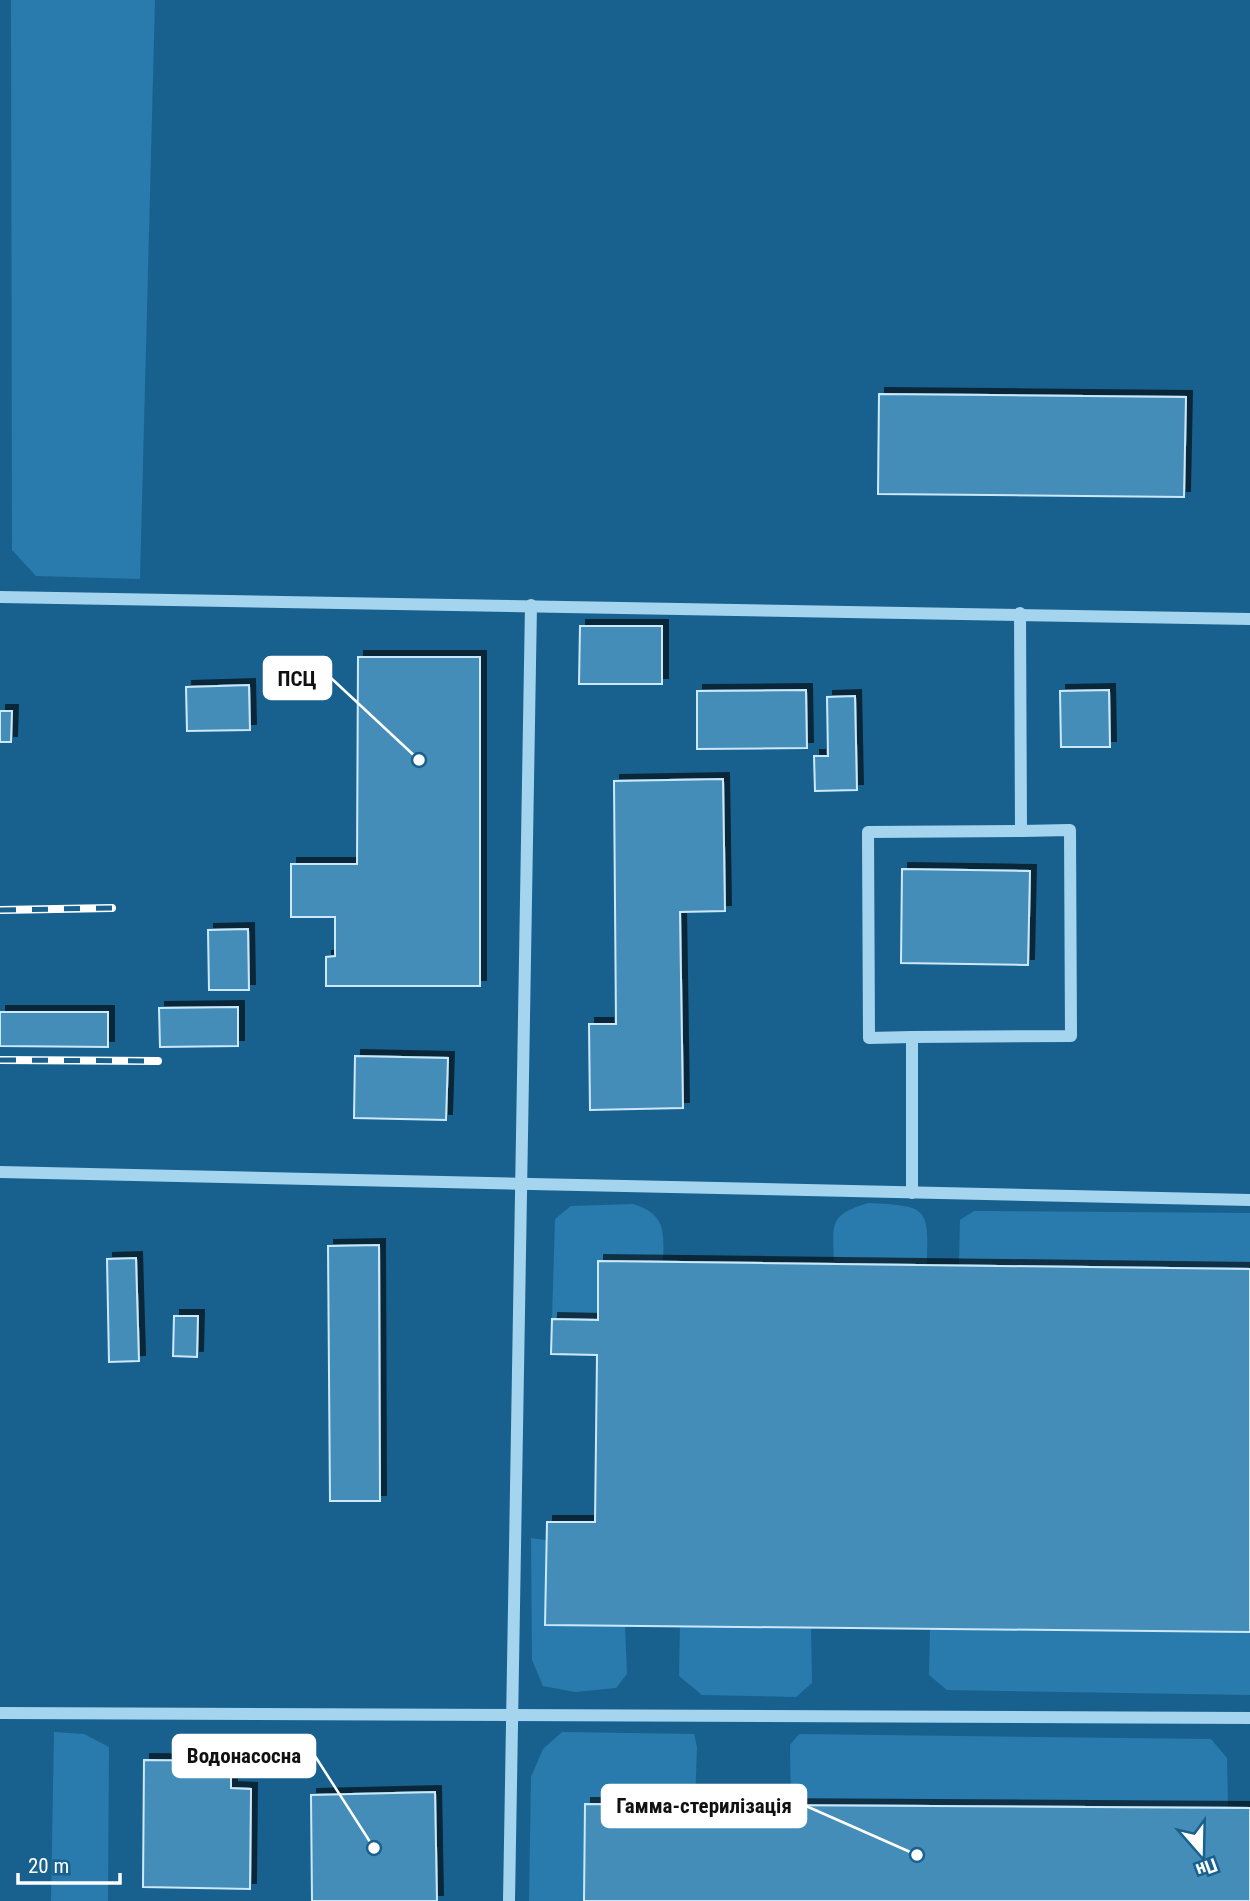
<svg xmlns="http://www.w3.org/2000/svg" width="1250" height="1901" font-family="'Roboto Condensed',sans-serif">
  <style>
    .green { fill: #287bac }
    .building { fill: #458db9; stroke: #cce9fb; stroke-width: 2; filter: url(#shadow) }
    .lines { fill: none; stroke-linecap: round; stroke-linejoin: round }
    .minor { stroke: #a5d4ef; stroke-width: 12 }
    .rail-casing { stroke: #fff; stroke-width: 8 }
    .rail { stroke: #18618f; stroke-width: 5; stroke-dasharray: 16; stroke-linecap: butt }
    .leader { fill: none; stroke: #fff; stroke-width: 2.5 }
    .callout-dot { fill: #fff; stroke: #18618f; stroke-width: 2.5 }
    .callout { fill: #fff; stroke: #fff; stroke-width: 2.5 }
    .callout-label { font-size: 21px; text-anchor: middle; font-weight: bold; fill: #111 }
  </style>
  <defs>
    <filter id="shadow"><feDropShadow dx="6" dy="-6" stdDeviation="0" flood-color="#0009"/></filter>
  </defs>
  <rect width="100%" height="100%" fill="#18618f"/>
  <g class="green">
    <polygon points="11,0 155,0 140,579 36,576 12,550"/>
    <path d="M868 1203C927 1206 929 1206 927 1265L834 1264C834 1225 826 1216 868 1203Z"/>
    <path d="M633 1204C666 1214 664 1232 663 1262H599L598 1320 552 1319 555 1219 571 1206Z"/>
    <polygon points="974,1211 1250,1213 1250,1269 959,1266 960,1220"/>
    <polygon points="531,1538 546,1540 546,1625 625,1626 627,1674 616,1688 575,1692 543,1686 532,1660"/>
    <polygon points="680,1626 811,1628 812,1683 796,1697 702,1695 679,1676"/>
    <polygon points="930,1629 1250,1632 1250,1695 947,1690 929,1675"/>
    <polygon points="54,1732 84,1734 109,1747 108,1901 51,1901"/>
    <polygon points="562,1732 694,1734 697,1747 695,1804 585,1804 584,1901 529,1901 531,1777 543,1749"/>
    <polygon points="799,1734 1211,1739 1227,1758 1228,1808 791,1805 790,1745"/>
  </g>
  <g class="building">
    <polygon points="879,394 1186,397 1184,497 878,494"/>
    <polygon points="580,626 662,626 662,684 579,684"/>
    <polygon points="358,657 480,657 480,986 326,986 326,957 335,956 335,917 291,917 291,864 357,864"/>
    <polygon points="249,685 250,730 187,731 186,687"/>
    <polygon points="806,690 807,748 697,749 697,691"/>
    <polygon points="1109,690 1110,747 1061,747 1060,691"/>
    <polygon points="855,696 857,790 815,791 814,756 828,756 827,697"/>
    <polygon points="0,711 12,711 11,742 0,742"/>
    <polygon points="723,779 725,911 680,912 683,1108 590,1110 589,1024 616,1024 614,781"/>
    <polygon points="902,869 1030,871 1028,965 901,963"/>
    <polygon points="248,929 249,990 209,990 208,930"/>
    <polygon points="238,1007 238,1046 160,1047 159,1008"/>
    <polygon points="0,1012 108,1012 108,1047 0,1046"/>
    <polygon points="355,1056 448,1058 446,1120 354,1118"/>
    <polygon points="379,1245 380,1501 330,1501 328,1246"/>
    <polygon points="136,1258 139,1361 109,1362 107,1259"/>
    <polygon points="598,1261 1250,1269 1250,1632 545,1625 547,1522 595,1522 597,1355 551,1354 552,1319 598,1320"/>
    <polygon points="174,1316 198,1316 197,1357 173,1356"/>
    <polygon points="144,1760 231,1761 231,1788 251,1789 250,1889 143,1887"/>
    <polygon points="435,1792 437,1901 312,1901 311,1795"/>
    <polygon points="585,1804 1250,1808 1250,1901 584,1901"/>
  </g>
  <g class="lines">
    <g class="minor">
      <polyline points="0,597 1250,619"/>
      <polyline points="912,1037 869,1038 868,832 1021,831"/>
      <polyline points="0,1172 1250,1200"/>
      <polyline points="912,1193 912,1037 1071,1036 1070,830 1021,831 1020,613"/>
      <polyline points="0,1713 1250,1718"/>
      <polyline points="509,1901 531,605"/>
    </g>
    <defs>
      <g id="rail">
        <polyline points="0,910 112,908"/>
        <polyline points="0,1060 158,1061"/>
      </g>
    </defs>
    <use href="#rail" class="rail-casing"/>
    <use href="#rail" class="rail"/>
  </g>
  <path class="leader" d="M419 760L331 678M374 1848L315 1756M917 1855L806 1806"/>
  <g class="callout-dot">
    <circle cx="419" cy="760" r="7"/>
    <circle cx="374" cy="1848" r="7"/>
    <circle cx="917" cy="1855" r="7"/>
  </g>
  <g class="callout">
    <rect x="264" y="657" width="67" height="42" rx="7"/>
    <rect x="173" y="1735" width="142" height="42" rx="7"/>
    <rect x="602" y="1785" width="204" height="42" rx="7"/>
  </g>
  <g class="callout-label">
    <text x="297" y="686">ПСЦ</text>
    <text x="244" y="1763">Водонасосна</text>
    <text x="704" y="1813">Гамма-стерилізація</text>
  </g>
  <g transform="translate(1201 1852) rotate(160)" stroke="#18618f" stroke-width="5" paint-order="stroke">
  <path d="M0-5L12 26L0 18L-12 26Z" fill="#ffffff"/>
  <text y="-10" font-size="19" font-weight="bold" text-anchor="middle" fill="#ffffff">Пн</text>
  </g>
  <path d="M18 1873v10h102v-10" fill="none" stroke="#ffffff" stroke-width="3.5"/>
  <text x="28" y="1873" font-size="21" fill="#ffffff" stroke="#18618f" stroke-width="5" paint-order="stroke">20 m</text>
</svg>
